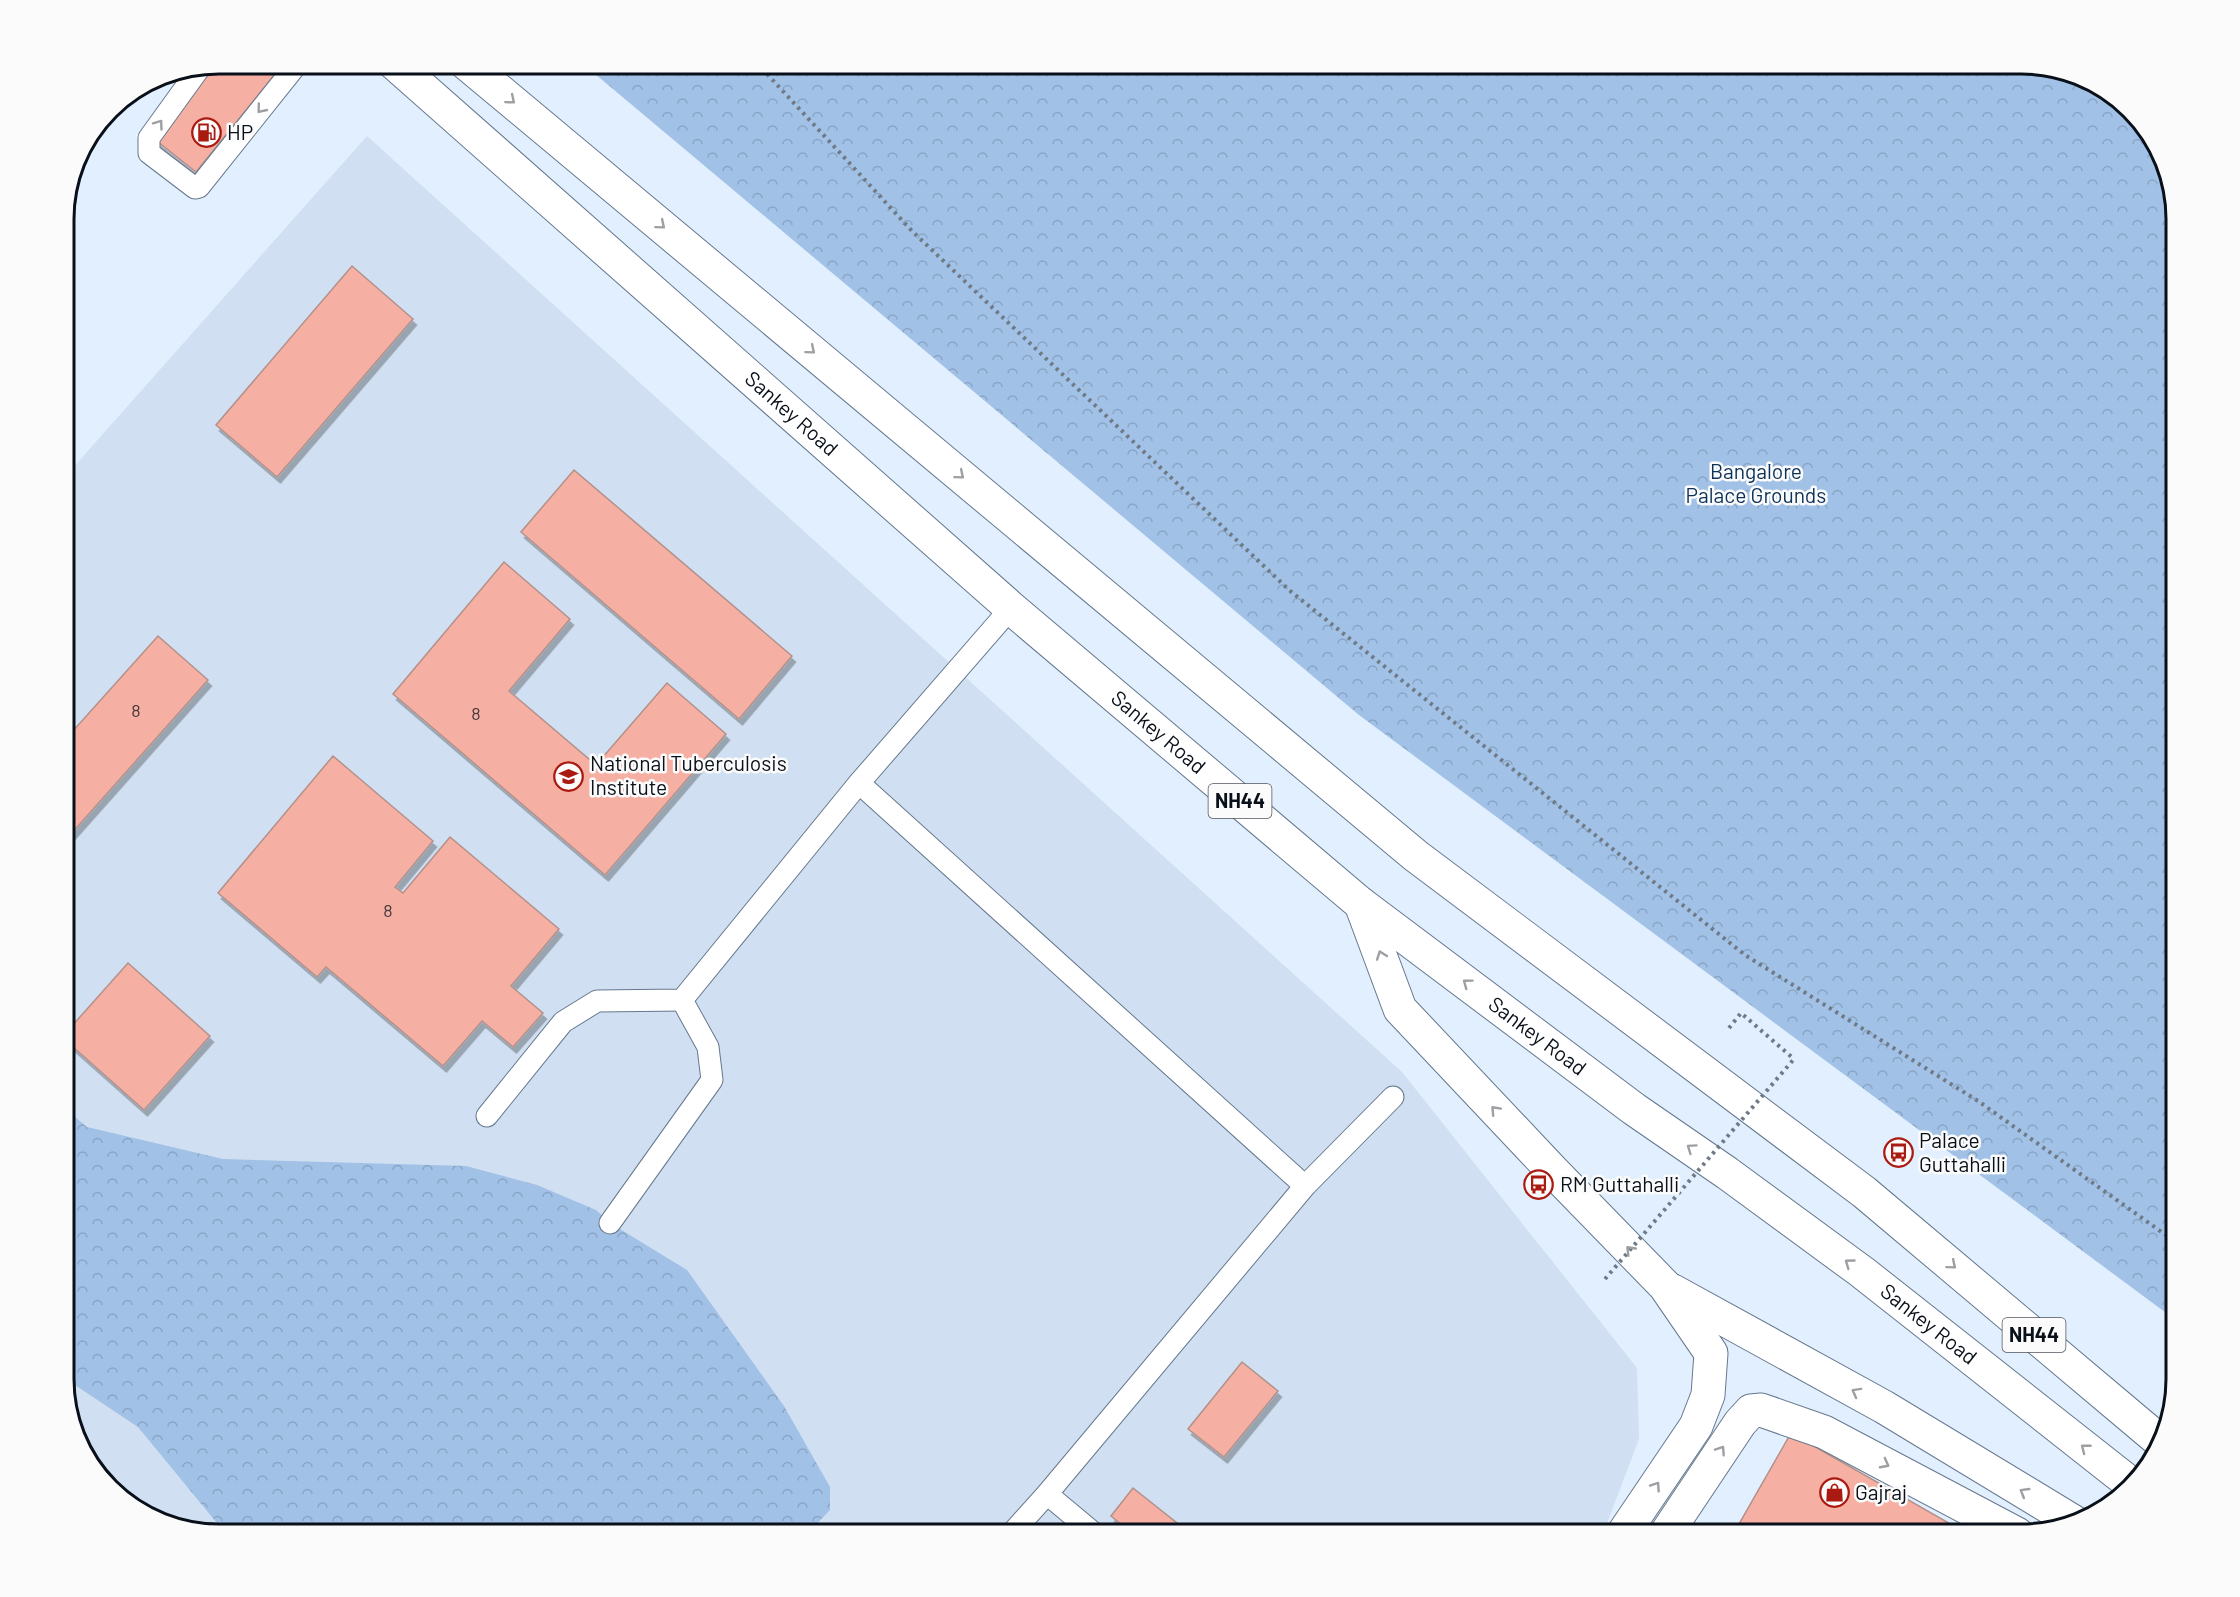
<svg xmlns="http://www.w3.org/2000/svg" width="2240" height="1597" font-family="Barlow,sans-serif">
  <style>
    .built { fill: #d0dff1 }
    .forest { fill: url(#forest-crowns) }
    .building { fill: #f5afa3; stroke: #b2918b; stroke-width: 1.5; filter: url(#shadow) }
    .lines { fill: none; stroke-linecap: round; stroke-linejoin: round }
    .service-casing { stroke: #65788e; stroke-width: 23 }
    .tertiary-casing { stroke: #65788e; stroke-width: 35 }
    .primary-casing { stroke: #65788e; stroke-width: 35 }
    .path { stroke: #707a86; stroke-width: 4; stroke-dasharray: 3 4.5; stroke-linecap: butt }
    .service { stroke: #fff; stroke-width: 21 }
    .tertiary { stroke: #fff; stroke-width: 33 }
    .primary { stroke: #fff; stroke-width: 33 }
    .path-bridge { stroke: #707a86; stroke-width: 4; stroke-dasharray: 3 4.5; stroke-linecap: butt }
    .oneway { stroke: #9d9fa3 }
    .labels { text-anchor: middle; stroke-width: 5; stroke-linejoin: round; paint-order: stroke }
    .number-label { font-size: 18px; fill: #44383c }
    .shield { fill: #fbfbfb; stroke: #52565d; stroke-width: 1.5 }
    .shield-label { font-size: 20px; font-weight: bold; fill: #091019 }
    .poi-label { font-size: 21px; fill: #091019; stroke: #fbfbfb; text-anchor: start }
    .street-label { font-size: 21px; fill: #091019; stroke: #fbfbfb }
    .park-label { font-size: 21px; fill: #0c3259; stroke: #fbfbfb }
    .rim { fill: none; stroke: #091019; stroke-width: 3 }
  </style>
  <defs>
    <pattern id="forest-crowns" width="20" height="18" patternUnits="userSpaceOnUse" patternTransform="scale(1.5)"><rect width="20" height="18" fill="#a1c1e6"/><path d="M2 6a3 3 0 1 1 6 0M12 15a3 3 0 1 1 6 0" fill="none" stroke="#89a5c5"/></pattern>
    <filter id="shadow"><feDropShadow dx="3.5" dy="6" stdDeviation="0" flood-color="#0004"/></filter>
  </defs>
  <rect width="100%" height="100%" fill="#e2effe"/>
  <polygon class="built" points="367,136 1402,1072 1637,1368 1639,1439 1603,1534 218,1534 168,1526 124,1502 84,1456 63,1388 63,479"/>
  <g class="forest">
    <polygon points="582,63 2022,63 2072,71 2116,95 2161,149 2177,218 2177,1321 1359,715"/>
    <polygon points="63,1107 87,1127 223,1159 466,1166 537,1185 596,1210 610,1223 687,1270 784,1406 830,1487 830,1510 807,1534 226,1534 138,1427 63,1377"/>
  </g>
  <g class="building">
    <polygon points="219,63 284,63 196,172 153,138 213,64"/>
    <polygon points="352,266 413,319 277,477 216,425"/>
    <polygon points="574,470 792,656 739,719 521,532"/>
    <polygon points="504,562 570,619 509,691 596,765 667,683 726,734 605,875 393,694"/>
    <polygon points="158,636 208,680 63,843 63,742"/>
    <polygon points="333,756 433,841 395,887 403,893 450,837 559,929 511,986 543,1013 513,1047 482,1021 443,1066 326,967 317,977 218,893"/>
    <polygon points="128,963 210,1036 144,1110 63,1038 63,1036"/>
    <polygon points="1242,1362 1278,1391 1224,1457 1188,1429"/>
    <polygon points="1791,1433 1968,1534 1740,1534 1735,1531"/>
    <polygon points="1133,1488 1191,1534 1133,1534 1111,1516"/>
  </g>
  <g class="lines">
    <defs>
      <g id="service">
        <polyline points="201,66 149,138 149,153 195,188 199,187 298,63"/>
        <polyline points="859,783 1305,1186"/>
        <polyline points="487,1116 563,1022 597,1001 682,1000 859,783 1011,608"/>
        <polyline points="610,1223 712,1080 708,1047 682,1000"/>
        <polyline points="1047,1494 1095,1534"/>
        <polyline points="1011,1534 1047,1494 1305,1186 1393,1097"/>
      </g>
      <g id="tertiary">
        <polyline points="1361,904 1400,1009 1552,1170 1665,1286 1711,1353 1708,1395 1696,1426 1623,1534"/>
        <polyline points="1673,1291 1884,1407 2074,1522"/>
        <polyline points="1666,1534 1740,1423 1751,1411 1761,1410 1824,1432 2017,1534"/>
      </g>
      <g id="primary">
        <path id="s1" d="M394 63 1011 608 1361 904 1634 1109 1727 1173 1862 1272 2131 1484"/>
        <polyline points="466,63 1416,856 1864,1192 2161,1442"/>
      </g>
    </defs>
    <use href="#service" class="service-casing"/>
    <use href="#tertiary" class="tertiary-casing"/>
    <use href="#primary" class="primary-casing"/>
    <g class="path">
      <polyline points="757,63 912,231 1289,590 1745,955 1978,1101 2177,1243"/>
      <polyline points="1729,1028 1741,1013 1794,1059"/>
    </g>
    <use href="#service" class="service"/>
    <use href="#tertiary" class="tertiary"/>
    <use href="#primary" class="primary"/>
    <polyline class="path-bridge" points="1605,1279 1794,1059"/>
  </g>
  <defs><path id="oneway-chevron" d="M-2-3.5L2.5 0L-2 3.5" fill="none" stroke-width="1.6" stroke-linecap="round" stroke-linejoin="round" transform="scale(1.5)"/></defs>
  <g class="oneway">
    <use href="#oneway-chevron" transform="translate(511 100) rotate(40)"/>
    <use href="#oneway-chevron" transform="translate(261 109) rotate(129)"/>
    <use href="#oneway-chevron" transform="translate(159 124) rotate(-54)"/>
    <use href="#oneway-chevron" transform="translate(661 225) rotate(40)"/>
    <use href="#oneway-chevron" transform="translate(811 350) rotate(40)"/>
    <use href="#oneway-chevron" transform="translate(960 475) rotate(40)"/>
    <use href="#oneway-chevron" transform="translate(1381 955) rotate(-110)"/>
    <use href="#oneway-chevron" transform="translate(1467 983) rotate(-143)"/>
    <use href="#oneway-chevron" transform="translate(1495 1110) rotate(-133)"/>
    <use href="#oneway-chevron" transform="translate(1691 1148) rotate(-145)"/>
    <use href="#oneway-chevron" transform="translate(1630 1250) rotate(-134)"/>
    <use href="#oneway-chevron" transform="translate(1849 1263) rotate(-144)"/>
    <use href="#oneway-chevron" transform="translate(1952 1265) rotate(40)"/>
    <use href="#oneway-chevron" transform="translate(1856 1392) rotate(-151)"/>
    <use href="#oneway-chevron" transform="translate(2085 1448) rotate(-142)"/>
    <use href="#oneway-chevron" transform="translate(1721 1450) rotate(-56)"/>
    <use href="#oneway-chevron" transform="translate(1885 1464) rotate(28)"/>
    <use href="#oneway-chevron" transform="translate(1656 1486) rotate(-56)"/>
    <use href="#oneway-chevron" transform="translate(2024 1492) rotate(-149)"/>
  </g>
  <defs>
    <symbol id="fuel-ring" viewBox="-11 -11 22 22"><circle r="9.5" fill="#fbfbfb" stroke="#ab1a10" stroke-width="1.5"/><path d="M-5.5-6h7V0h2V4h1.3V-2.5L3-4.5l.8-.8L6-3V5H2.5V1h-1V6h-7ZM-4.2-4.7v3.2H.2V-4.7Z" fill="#ab1a10"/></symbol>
    <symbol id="university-ring" viewBox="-11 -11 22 22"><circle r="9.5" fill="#fbfbfb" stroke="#ab1a10" stroke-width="1.5"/><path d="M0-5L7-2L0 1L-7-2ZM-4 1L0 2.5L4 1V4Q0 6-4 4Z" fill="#ab1a10"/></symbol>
    <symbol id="bus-ring" viewBox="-11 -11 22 22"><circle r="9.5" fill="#fbfbfb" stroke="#ab1a10" stroke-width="1.5"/><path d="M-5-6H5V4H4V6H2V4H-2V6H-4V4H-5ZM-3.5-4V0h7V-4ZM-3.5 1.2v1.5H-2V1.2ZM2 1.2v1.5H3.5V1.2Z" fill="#ab1a10"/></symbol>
    <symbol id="shop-ring" viewBox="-11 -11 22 22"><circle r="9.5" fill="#fbfbfb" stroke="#ab1a10" stroke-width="1.5"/><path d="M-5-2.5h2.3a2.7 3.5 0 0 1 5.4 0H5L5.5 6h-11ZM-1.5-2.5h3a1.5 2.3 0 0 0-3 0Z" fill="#ab1a10"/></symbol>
  </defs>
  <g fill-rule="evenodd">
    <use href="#fuel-ring" x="190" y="116" width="33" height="33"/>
    <use href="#university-ring" x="552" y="760" width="33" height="33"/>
    <use href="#bus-ring" x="1882" y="1136" width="33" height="33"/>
    <use href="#bus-ring" x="1522" y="1168" width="33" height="33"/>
    <use href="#shop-ring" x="1818" y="1476" width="33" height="33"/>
  </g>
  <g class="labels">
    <g class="number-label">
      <text x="136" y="717">8</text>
      <text x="476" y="720">8</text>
      <text x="388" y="917">8</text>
    </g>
    <g class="shield">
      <rect x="1208.5" y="784" width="63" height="34" rx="4.5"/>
      <rect x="2002.5" y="1318" width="63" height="34" rx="4.5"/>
    </g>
    <g class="shield-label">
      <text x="1240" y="808">NH44</text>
      <text x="2034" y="1342">NH44</text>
    </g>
    <g class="poi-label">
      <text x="227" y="140">HP</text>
      <text x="590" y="771">National Tuberculosis<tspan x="590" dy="24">Institute</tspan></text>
      <text x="1919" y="1148">Palace<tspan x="1919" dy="24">Guttahalli</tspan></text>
      <text x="1560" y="1192">RM Guttahalli</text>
      <text x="1855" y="1500">Gajraj</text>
    </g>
    <g class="street-label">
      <text dy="7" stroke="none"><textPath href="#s1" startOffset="530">Sankey Road</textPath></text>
      <text dy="7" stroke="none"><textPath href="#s1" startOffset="1016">Sankey Road</textPath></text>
      <text dy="7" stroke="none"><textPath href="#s1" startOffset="1502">Sankey Road</textPath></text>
      <text dy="7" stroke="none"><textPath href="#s1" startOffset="1988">Sankey Road</textPath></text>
    </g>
    <g class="park-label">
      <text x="1756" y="479">Bangalore<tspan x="1756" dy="24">Palace Grounds</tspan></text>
    </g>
  </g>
  <path d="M0 0H2240V1597H0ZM219 74H2021A145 145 0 0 1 2166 219V1379A145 145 0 0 1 2021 1524H219A145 145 0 0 1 74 1379V219A145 145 0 0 1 219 74Z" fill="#fbfbfb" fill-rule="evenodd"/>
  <path class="rim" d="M219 74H2021A145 145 0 0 1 2166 219V1379A145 145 0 0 1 2021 1524H219A145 145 0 0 1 74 1379V219A145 145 0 0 1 219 74Z"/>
</svg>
